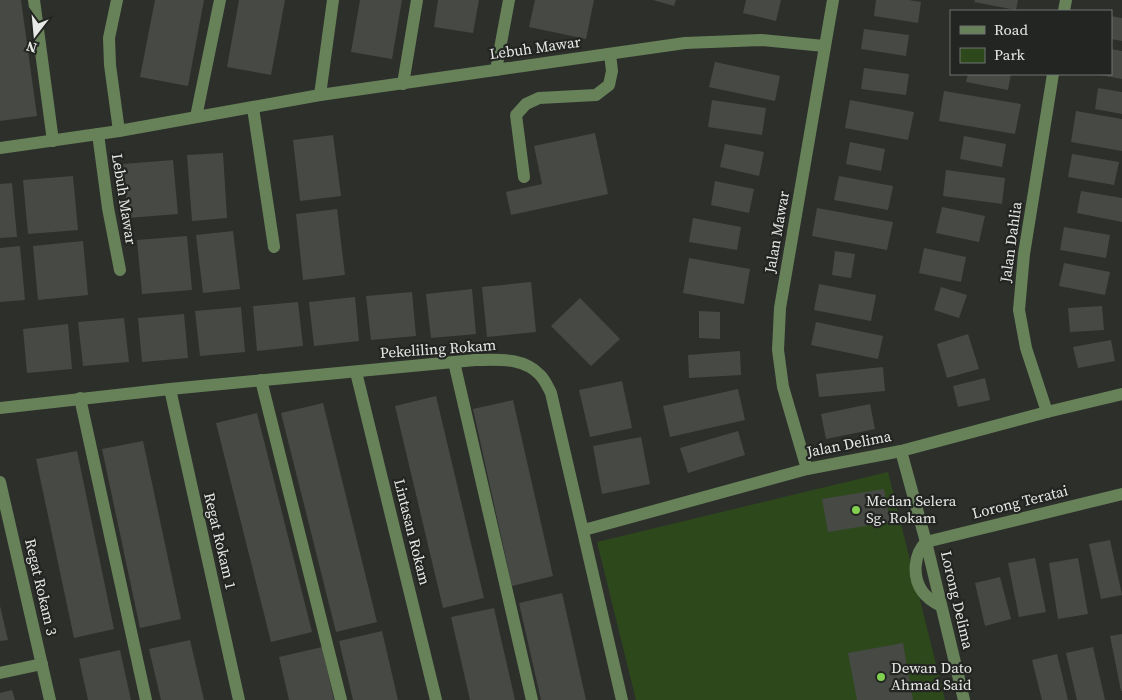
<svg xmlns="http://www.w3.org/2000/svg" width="1122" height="700" font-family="'Source Serif 4',serif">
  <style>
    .green { fill: #2d491c }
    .building { fill: #464944 }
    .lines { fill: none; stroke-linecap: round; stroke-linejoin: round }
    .minor { stroke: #678259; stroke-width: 12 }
    .poi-dot { fill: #82d04f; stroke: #232522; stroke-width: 2 }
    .labels { text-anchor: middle; stroke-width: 4.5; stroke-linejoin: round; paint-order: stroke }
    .street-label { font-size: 15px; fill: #e7e9e6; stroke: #232522 }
    .poi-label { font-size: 15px; fill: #e7e9e6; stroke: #232522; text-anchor: start }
  </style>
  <rect width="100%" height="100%" fill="#2d2f2b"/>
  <polygon class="green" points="888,472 945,700 636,700 597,542"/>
  <g class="building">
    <polygon points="0,0 21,0 37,116 0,121"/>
    <polygon points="155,0 204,0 188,86 140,77"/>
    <polygon points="239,0 285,0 271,75 227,67"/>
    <polygon points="360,0 402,0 392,59 351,52"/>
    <polygon points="438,0 479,0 473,33 434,27"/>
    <polygon points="535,0 594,0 586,39 529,27"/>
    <polygon points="653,0 676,0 674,6"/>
    <polygon points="746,0 781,0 776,21 743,13"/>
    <polygon points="876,0 909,0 921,2 918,23 874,16"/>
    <polygon points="975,0 1018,0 1016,10 974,2"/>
    <polygon points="1111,16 1122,18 1122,41 1111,39"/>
    <polygon points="864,29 909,35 906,56 861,49"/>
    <polygon points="1111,49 1122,51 1122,79 1100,75 1111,74"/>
    <polygon points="715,62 780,76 775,101 709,87"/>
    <polygon points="864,68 909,74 906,95 861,89"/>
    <polygon points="968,74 1011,74 1008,90 966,82"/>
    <polygon points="1098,88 1122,92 1122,114 1095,109"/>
    <polygon points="944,91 1021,104 1015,134 939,121"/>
    <polygon points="712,100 766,108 762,135 708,127"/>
    <polygon points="850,100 914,112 908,140 845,128"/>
    <polygon points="1076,111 1122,119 1122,151 1071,142"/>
    <polygon points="595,133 608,194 511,215 506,192 542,184 534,146"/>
    <polygon points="333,135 341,196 300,201 293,140"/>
    <polygon points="964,136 1006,144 1002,167 960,159"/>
    <polygon points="850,142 885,149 881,171 846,164"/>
    <polygon points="725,144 764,152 759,176 720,167"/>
    <polygon points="223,153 227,218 192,221 187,155"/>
    <polygon points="1072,154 1119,162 1114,185 1068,177"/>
    <polygon points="173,160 178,214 128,218 123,164"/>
    <polygon points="946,170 1005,178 1002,204 943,196"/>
    <polygon points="73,176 78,230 28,234 23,180"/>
    <polygon points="839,176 893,186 888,210 834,200"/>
    <polygon points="715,181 754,189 749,213 711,205"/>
    <polygon points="12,183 17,237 0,238 0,184"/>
    <polygon points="1081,191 1122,198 1122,222 1077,213"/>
    <polygon points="942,207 985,216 979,242 936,233"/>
    <polygon points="817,208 893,222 887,250 812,236"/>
    <polygon points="337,209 345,275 303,280 296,214"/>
    <polygon points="693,218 741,227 737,250 689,242"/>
    <polygon points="1064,227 1110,235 1106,258 1060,250"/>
    <polygon points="233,231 240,289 203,293 196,235"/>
    <polygon points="187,236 192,290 142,294 137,240"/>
    <polygon points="83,241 88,295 38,300 33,246"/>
    <polygon points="20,246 25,300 0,302 0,248"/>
    <polygon points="924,248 966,257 961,282 919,273"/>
    <polygon points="835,251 855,254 851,278 832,275"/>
    <polygon points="689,258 750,269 744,304 683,293"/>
    <polygon points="1064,263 1110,272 1105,295 1059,286"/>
    <polygon points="531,282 536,332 487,337 482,287"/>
    <polygon points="819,284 876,295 871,321 814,310"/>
    <polygon points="941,287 967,295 959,318 934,310"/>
    <polygon points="472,289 476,334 431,338 426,294"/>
    <polygon points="412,292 416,336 371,340 366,296"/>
    <polygon points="355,297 359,341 314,346 309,302"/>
    <polygon points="580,298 620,339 591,366 551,326"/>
    <polygon points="298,302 303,346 257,351 253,306"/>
    <polygon points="1102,306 1104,330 1070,332 1068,308"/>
    <polygon points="241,307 245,352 200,356 195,311"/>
    <polygon points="699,311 720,312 720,339 699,338"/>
    <polygon points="184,314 188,358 142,362 138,318"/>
    <polygon points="124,318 129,362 83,366 78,322"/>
    <polygon points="816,322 883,336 878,359 811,345"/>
    <polygon points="68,324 72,369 27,373 23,329"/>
    <polygon points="968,334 979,369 947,378 937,344"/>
    <polygon points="1111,340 1115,361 1078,368 1073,347"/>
    <polygon points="740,351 741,375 689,378 688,355"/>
    <polygon points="883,367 885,391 819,397 816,374"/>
    <polygon points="985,378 990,400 958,407 953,386"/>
    <polygon points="622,381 632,428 590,437 579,390"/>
    <polygon points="738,389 745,420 670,437 663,406"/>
    <polygon points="436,396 484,598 443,608 395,406"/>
    <polygon points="513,400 553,576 512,586 473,409"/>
    <polygon points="323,403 377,622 336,632 281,413"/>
    <polygon points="870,404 875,429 826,439 821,414"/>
    <polygon points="257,413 312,632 271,642 216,423"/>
    <polygon points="738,431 745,455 688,473 680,448"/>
    <polygon points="641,437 650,484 602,494 593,446"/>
    <polygon points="143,441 181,619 140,628 102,449"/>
    <polygon points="77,451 114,629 74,638 36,459"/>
    <polygon points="884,489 890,522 828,532 822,499"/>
    <polygon points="1110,540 1122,595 1101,599 1089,544"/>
    <polygon points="1035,558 1046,612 1019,617 1008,563"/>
    <polygon points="1078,558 1088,614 1058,619 1049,563"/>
    <polygon points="1000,577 1011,619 985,626 975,583"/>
    <polygon points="562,593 586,700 541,700 519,603"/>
    <polygon points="0,606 8,640 0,641"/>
    <polygon points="494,608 515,700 470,700 451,617"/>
    <polygon points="382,631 398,700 353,700 339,641"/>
    <polygon points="1122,634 1122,691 1121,691 1110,636"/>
    <polygon points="190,640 204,700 161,700 149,649"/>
    <polygon points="903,643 913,700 857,700 848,653"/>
    <polygon points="322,647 334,700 289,700 279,657"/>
    <polygon points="1093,647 1105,700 1077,700 1066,653"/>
    <polygon points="120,650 131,700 88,700 79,659"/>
    <polygon points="1057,654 1068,700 1042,700 1032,660"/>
    <polygon points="12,690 15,700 0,700 0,693"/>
  </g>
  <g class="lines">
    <g class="minor">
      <polyline points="34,0 53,141"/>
      <polyline points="117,0 109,38 110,65 119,131"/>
      <polyline points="1064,11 1066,0"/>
      <polyline points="496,70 509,0"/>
      <polyline points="403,84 417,0"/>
      <polyline points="320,95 333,0"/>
      <polyline points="253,108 274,247"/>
      <polyline points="196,117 220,0"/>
      <polyline points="98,134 108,208 120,270"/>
      <polyline points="0,148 119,131 320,95 685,43 761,40 824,46"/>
      <polyline points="524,177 516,115 526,104 539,98 596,95 609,85 612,71 610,54"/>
      <polyline points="454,362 532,700"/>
      <polyline points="356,372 436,700"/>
      <polyline points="261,380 341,700"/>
      <polyline points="170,389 239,700"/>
      <polyline points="80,398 146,700"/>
      <path d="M0 408 170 389 475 360C499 360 523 357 540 375 545 380 548 387 551 393L622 700"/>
      <polyline points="1047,412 1026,348 1019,310 1024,254 1053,74"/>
      <polyline points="901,451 926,542 964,700"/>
      <polyline points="807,469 783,387 778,350 780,308 833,0"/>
      <polyline points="0,482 50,700"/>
      <polyline points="584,530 807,469 901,451 1047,412 1122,394"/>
      <path d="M941 606C933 602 927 598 922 591 912 576 914 554 926 542L1122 494"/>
      <polyline points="0,673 42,664"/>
    </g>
  </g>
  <g class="poi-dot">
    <circle cx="856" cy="510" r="5"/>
    <circle cx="881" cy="677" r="5"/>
  </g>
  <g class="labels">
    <g class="street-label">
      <text transform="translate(535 48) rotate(-8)" y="5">Lebuh Mawar</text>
      <text transform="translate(124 199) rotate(81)" y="5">Lebuh Mawar</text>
      <text transform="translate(777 232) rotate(-80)" y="5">Jalan Mawar</text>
      <text transform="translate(1011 242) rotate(-82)" y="5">Jalan Dahlia</text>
      <text transform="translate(438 349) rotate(-4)" y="5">Pekeliling Rokam</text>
      <text transform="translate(849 444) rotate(-11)" y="5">Jalan Delima</text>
      <text transform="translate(1020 502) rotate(-14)" y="5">Lorong Teratai</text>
      <text transform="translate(412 532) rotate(76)" y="5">Lintasan Rokam</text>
      <text transform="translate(220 541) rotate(77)" y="5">Regat Rokam 1</text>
      <text transform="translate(41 587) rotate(77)" y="5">Regat Rokam 3</text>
      <text transform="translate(957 600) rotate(77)" y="5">Lorong Delima</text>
    </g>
    <g class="poi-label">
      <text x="866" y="506">Medan Selera<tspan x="866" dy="17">Sg. Rokam</tspan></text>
      <text x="891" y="673">Dewan Dato<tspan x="891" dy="17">Ahmad Said</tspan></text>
    </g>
  </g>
  <rect x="950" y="10" width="162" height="65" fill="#232522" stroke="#717370"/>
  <rect x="960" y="26" width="25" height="8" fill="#678259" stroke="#717370"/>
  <text x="994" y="35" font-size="15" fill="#e7e9e6">Road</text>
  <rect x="960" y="48" width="25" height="15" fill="#2d491c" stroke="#717370"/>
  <text x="994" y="60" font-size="15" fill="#e7e9e6">Park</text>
  <g transform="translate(35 35) rotate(196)" stroke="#232522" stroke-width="4" paint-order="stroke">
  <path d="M0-4L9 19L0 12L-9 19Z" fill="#e7e9e6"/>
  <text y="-8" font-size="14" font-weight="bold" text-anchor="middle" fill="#e7e9e6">N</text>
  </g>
</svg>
